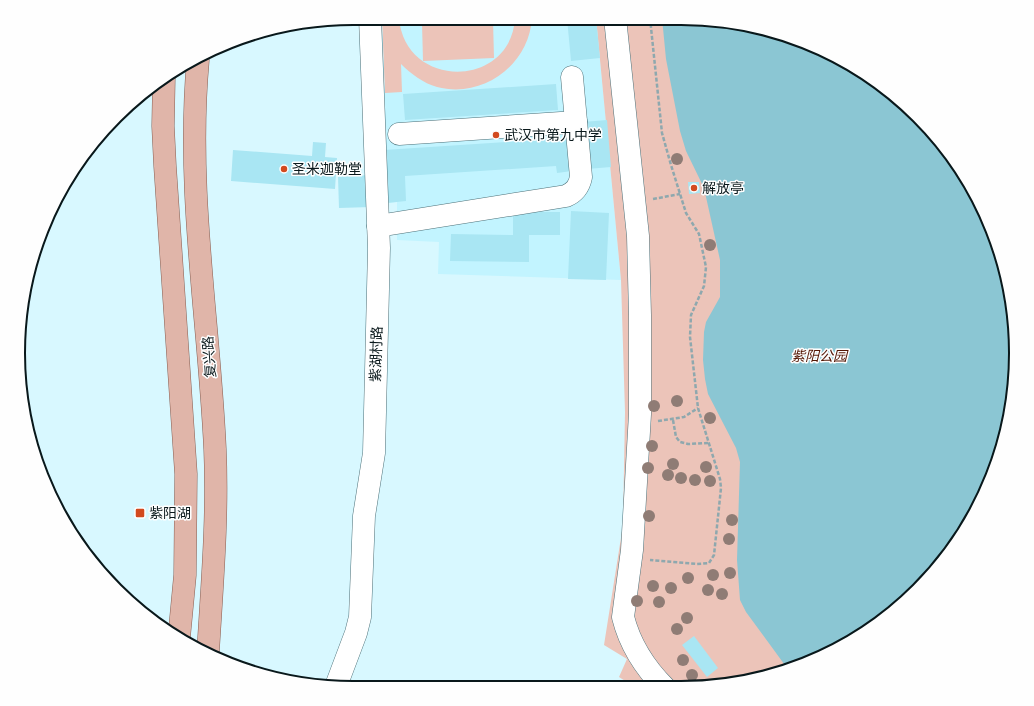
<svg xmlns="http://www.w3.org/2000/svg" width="1034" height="706" font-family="Literata,'Noto Sans SC',serif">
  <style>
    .built { fill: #c2f4ff }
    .green { fill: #ecc4b9 }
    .water { fill: #8bc6d3 }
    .building { fill: #a9e6f3 }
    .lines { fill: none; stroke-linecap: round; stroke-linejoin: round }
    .minor-casing { stroke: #4c7078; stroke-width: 23 }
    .major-casing { stroke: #875e52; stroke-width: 23 }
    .path { stroke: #8ea8ae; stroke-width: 2.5; stroke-dasharray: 4 2; stroke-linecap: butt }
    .minor { stroke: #fff; stroke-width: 22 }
    .major { stroke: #e0b5a9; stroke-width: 22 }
    .tree { fill: #8f7c75 }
    .poi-dot { fill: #d24a1f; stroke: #fefefe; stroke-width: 1.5 }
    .labels { text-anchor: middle; stroke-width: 3; stroke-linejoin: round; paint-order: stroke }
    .poi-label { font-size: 14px; fill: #09181b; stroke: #fefefe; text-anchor: start }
    .street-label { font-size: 14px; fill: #09181b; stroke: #fefefe }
    .park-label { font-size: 14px; font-style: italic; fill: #531604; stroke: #fefefe }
    .rim { fill: none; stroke: #09181b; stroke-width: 2 }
  </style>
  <rect width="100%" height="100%" fill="#d8f8ff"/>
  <polygon class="built" points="377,18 596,18 621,280 438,274 439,242 397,240 397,202 387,203"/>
  <g class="green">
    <path d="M382 18H399C405 90 511 89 515 18H532C529 65 483 99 437 87 423 83 411 74 401 64L402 92 385 93Z"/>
    <polygon points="596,18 681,18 746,24 829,53 918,116 960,167 991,225 1010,288 1016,353 1010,419 990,481 959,539 918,590 829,653 746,682 681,688 636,688 619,677 627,659 604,645 623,525 625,412 621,280"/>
    <polygon points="493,20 494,58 423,61 422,23"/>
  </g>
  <polygon class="water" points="662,18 681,18 746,24 829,53 918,116 960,167 991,225 1010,288 1016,353 1010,419 990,481 959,539 918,590 829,653 787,668 746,612 740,600 737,560 740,462 736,448 708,394 705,379 703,360 704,332 706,322 720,297 720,260 704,188 686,151 680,131 666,59"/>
  <g class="building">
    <polygon points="567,18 596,18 600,58 571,61"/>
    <polygon points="556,84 558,110 405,120 403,94"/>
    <polygon points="607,120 611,167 587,169 583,122"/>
    <polygon points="570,138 572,171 557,173 556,166 405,176 406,201 387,203 384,150"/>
    <polygon points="313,142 326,143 325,157 337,158 335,189 231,181 233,150 312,156"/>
    <polygon points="369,175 371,207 339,208 338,177"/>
    <polygon points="688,182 699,182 700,193 689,194"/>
    <polygon points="571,211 609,213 606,280 568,279"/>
    <polygon points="513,212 560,212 560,235 529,235 529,262 450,261 451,234 513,235"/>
    <polygon points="694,636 718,668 707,677 682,645"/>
  </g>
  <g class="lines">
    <defs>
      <g id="minor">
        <path d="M615 18 638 236 640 315V414L632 550 623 617C630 645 645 668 665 688"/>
        <polyline points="399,134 576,122"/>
        <path d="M378 226 566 196C575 192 579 187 581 177L572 77"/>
        <polyline points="336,686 356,633 360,617 364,516 374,453 379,248 370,18"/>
      </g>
      <g id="major">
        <path d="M198 60C186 190 209 320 215 449 218 517 212 585 208 653"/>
        <polyline points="164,77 163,126 165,166 186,474 185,575 179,638"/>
      </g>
    </defs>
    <use href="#minor" class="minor-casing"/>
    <use href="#major" class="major-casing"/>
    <g class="path">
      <polyline points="650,18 662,133 671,165 686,213 699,234 706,267 704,286 691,315 690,337 698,408 720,479 721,488 714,555 709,563 697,564 650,560"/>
      <polyline points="653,199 680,194"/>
      <polyline points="673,420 676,437 680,442 688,444 708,443"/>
      <polyline points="658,421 684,417 698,408"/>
    </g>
    <use href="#minor" class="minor"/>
    <use href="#major" class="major"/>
  </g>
  <g class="tree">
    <circle cx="677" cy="159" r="6"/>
    <circle cx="710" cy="245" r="6"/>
    <circle cx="677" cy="401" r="6"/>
    <circle cx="654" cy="406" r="6"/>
    <circle cx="710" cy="418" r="6"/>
    <circle cx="652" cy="446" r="6"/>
    <circle cx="673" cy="464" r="6"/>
    <circle cx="706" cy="467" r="6"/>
    <circle cx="648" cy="468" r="6"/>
    <circle cx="668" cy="475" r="6"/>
    <circle cx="681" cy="478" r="6"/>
    <circle cx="695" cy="480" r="6"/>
    <circle cx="710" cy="481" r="6"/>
    <circle cx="649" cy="516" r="6"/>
    <circle cx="732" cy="520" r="6"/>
    <circle cx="729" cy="539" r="6"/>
    <circle cx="730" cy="573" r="6"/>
    <circle cx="713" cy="575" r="6"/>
    <circle cx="688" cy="578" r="6"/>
    <circle cx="653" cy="586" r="6"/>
    <circle cx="671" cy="588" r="6"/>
    <circle cx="708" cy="590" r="6"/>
    <circle cx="722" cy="594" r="6"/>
    <circle cx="637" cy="601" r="6"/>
    <circle cx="659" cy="602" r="6"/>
    <circle cx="687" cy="618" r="6"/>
    <circle cx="677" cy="629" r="6"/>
    <circle cx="683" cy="660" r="6"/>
    <circle cx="692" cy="675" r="6"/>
  </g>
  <g class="poi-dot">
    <circle cx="496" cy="135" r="4"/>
    <circle cx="284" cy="169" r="4"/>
    <circle cx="694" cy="188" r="4"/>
    <rect x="135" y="508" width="10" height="10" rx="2"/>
  </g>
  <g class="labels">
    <g class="poi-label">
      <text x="504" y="140">武汉市第九中学</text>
      <text x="292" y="174">圣米迦勒堂</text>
      <text x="702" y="193">解放亭</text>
      <text x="149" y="518">紫阳湖</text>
    </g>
    <g class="street-label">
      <text transform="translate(376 354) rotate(-88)" y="5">紫湖村路</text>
      <text transform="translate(209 357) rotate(-94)" y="5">复兴路</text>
    </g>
    <g class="park-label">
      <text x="819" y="361">紫阳公园</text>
    </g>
  </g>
  <path d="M0 0H1034V706H0ZM353 25H681A328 328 0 0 1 1009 353V353A328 328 0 0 1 681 681H353A328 328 0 0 1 25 353V353A328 328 0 0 1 353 25Z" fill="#fefefe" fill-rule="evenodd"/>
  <path class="rim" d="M353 25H681A328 328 0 0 1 1009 353V353A328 328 0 0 1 681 681H353A328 328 0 0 1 25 353V353A328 328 0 0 1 353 25Z"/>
</svg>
